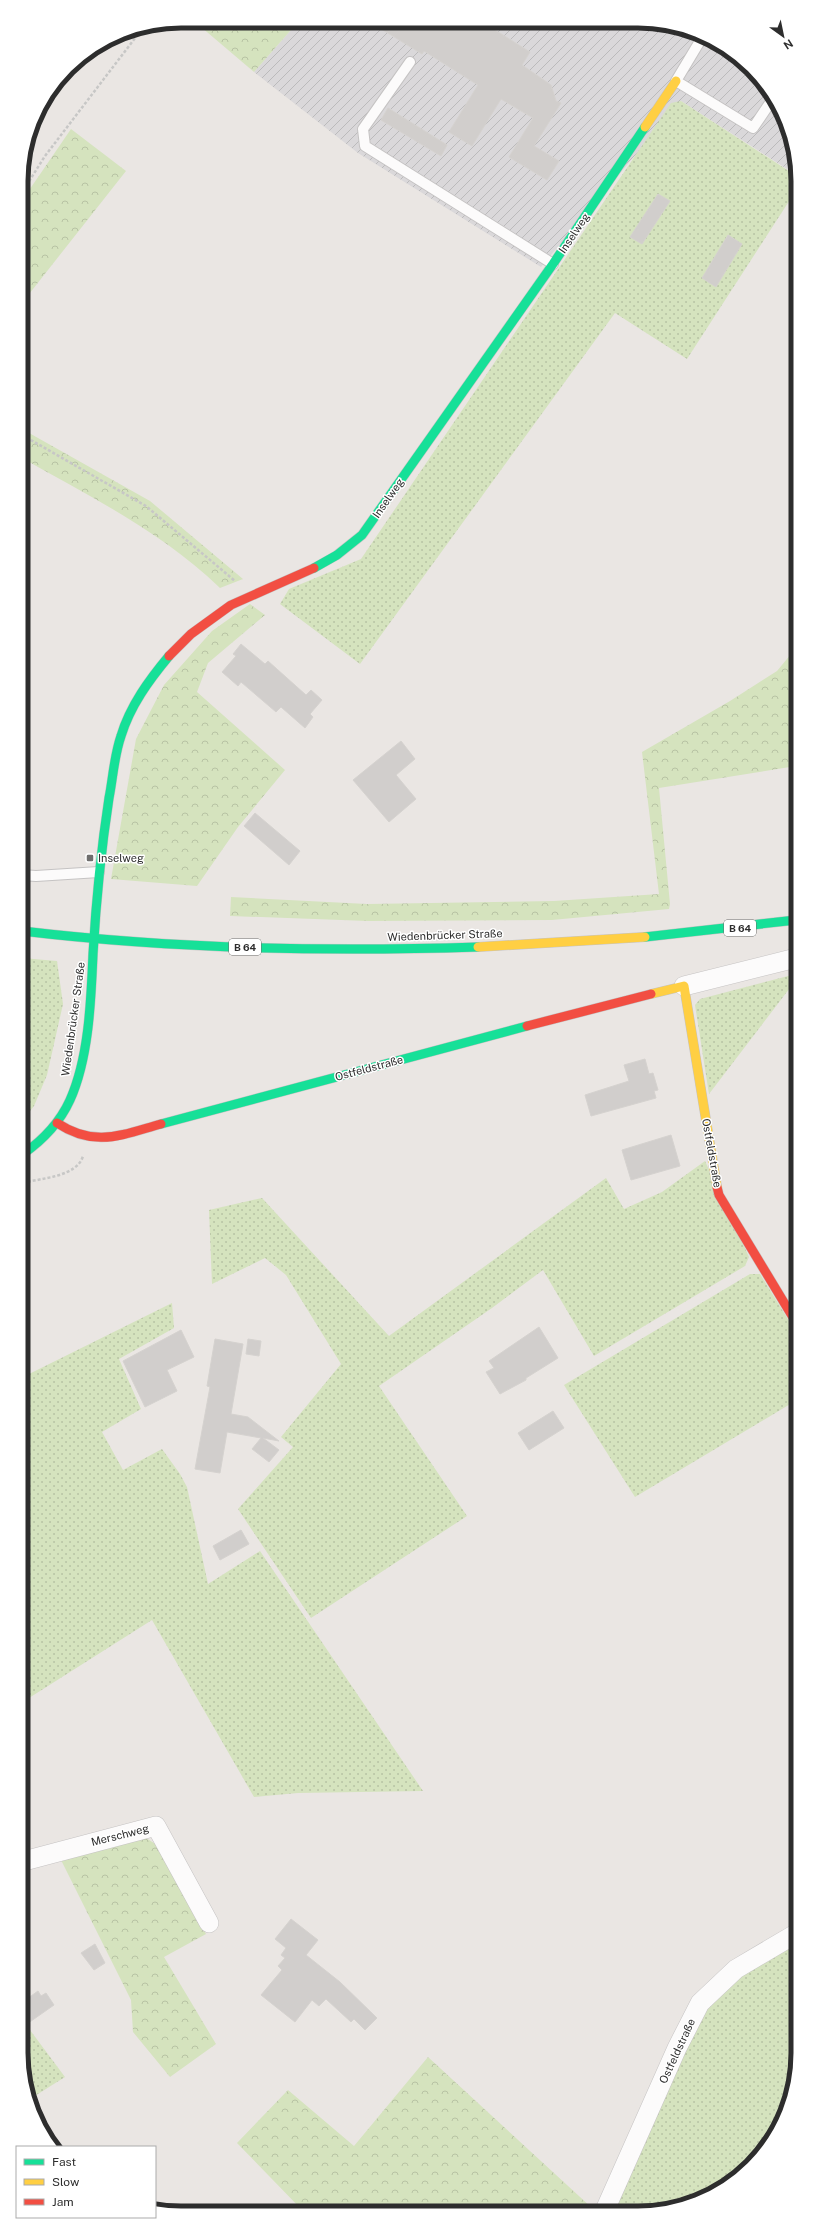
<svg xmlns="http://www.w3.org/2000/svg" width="819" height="2234" font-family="'Public Sans',sans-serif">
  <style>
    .industrial { fill: url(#industrial-furrows) }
    .grass { fill: url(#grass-dots) }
    .forest { fill: url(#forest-crowns) }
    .building { fill: #d1cecc; stroke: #d5d2cf }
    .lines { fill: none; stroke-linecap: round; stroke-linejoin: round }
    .lane-casing { stroke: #c5c3c3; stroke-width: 12 }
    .street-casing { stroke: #c5c3c3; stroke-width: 20 }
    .fast-casing { stroke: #c5c3c3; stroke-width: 10 }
    .slow-casing { stroke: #c5c3c3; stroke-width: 10 }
    .jam-casing { stroke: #c5c3c3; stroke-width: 10 }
    .path { stroke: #c7c7c6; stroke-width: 2.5; stroke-dasharray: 3 2; stroke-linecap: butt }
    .lane { stroke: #fcfbfb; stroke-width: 10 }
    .street { stroke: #fcfbfb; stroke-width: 19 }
    .fast { stroke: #16e098; stroke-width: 9 }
    .slow { stroke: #ffcf43; stroke-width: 9 }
    .jam { stroke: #f24e42; stroke-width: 9 }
    .poi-dot { fill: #6f6e6d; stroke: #fff; stroke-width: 1.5 }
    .labels { text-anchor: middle; stroke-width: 3; stroke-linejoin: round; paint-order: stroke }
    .shield { fill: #fff; stroke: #6c6c6c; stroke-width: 1 }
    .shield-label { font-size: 10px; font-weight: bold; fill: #2d2d2d }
    .street-label { font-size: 11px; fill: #2d2d2d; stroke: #fff }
    .poi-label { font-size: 11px; fill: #2d2d2d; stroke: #fff; text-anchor: start }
    .rim { fill: none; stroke: #2d2d2d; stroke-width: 5 }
  </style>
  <defs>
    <pattern id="industrial-furrows" width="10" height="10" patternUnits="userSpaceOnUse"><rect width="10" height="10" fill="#dad8da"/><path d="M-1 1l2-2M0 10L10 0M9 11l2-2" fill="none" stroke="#bbbabb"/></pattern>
    <pattern id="grass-dots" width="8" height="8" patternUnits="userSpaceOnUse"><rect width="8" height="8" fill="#d5e3be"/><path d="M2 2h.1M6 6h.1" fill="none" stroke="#b7c3a4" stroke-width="1.8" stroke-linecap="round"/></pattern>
    <pattern id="forest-crowns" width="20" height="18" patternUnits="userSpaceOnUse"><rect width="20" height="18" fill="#d5e3be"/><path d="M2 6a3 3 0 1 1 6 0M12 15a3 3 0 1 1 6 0" fill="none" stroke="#b7c3a4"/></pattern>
  </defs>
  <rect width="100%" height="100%" fill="#eae6e3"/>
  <polygon class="industrial" points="298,22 670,24 718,42 751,68 777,101 795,149 795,157 787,169 681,101 541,267 358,153 254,72"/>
  <g class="grass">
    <polygon points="681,101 795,175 795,192 687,359 615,313 360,664 280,604 289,589 361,559 671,103"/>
    <polygon points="22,958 57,961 63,1004 47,1075 34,1106 23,1120"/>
    <polygon points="796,974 796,980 709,1094 695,1005 700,999"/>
    <polygon points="705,1161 749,1257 745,1266 594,1356 543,1270 492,1308 379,1386 467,1516 311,1618 238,1509 293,1447 281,1437 341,1364 286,1275 265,1258 212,1284 209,1210 262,1198 389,1336 606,1178 624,1209 662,1192"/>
    <polygon points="750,1274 760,1274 797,1334 797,1400 635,1497 564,1385"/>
    <polygon points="172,1303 174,1328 119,1359 141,1409 102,1432 123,1470 162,1449 180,1474 187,1487 208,1584 260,1551 423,1791 298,1793 254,1797 152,1620 29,1698 24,1667 23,1377"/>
    <polygon points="797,1941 798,2064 786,2114 759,2158 718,2191 670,2210 615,2210 691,2035 710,2002 741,1976"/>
    <polygon points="24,2022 65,2077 30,2099 24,2085"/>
  </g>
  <g class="forest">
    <polygon points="194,21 298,22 254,72"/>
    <polygon points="71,129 126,171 22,303 21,202"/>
    <path d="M22 429 150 501 243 579 220 588C162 532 91 497 22 458Z"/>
    <polygon points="250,604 265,615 208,663 197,692 285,770 238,827 197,886 111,879 136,739 164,685 212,631"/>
    <polygon points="796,648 796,766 659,788 670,904 669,909 552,920 368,921 230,916 231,897 367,904 554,901 659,894 642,752 730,701 777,671"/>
    <polygon points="143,1836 160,1847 206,1934 164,1957 216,2044 170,2077 133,2032 131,2000 60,1858"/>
    <polygon points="428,2057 592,2208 588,2210 302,2210 237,2143 288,2090 354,2146"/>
  </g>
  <g class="building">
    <polygon points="370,22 484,23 530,52 522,65 551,85 556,101 561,103 534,146 559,161 547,180 509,157 533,118 501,99 472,146 449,132 478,85 424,51 422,54"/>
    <polygon points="388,108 447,145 441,156 381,120"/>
    <polygon points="658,194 670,201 642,244 630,237"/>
    <polygon points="728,235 742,244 716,287 702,278"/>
    <polygon points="241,644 265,664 268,661 306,695 311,690 322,700 310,714 313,717 305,728 281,707 276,712 241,682 238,686 222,672 236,656 233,654"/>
    <polygon points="401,741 415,759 396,775 416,799 389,822 353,780"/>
    <polygon points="255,813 300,851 289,865 244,826"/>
    <polygon points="645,1059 649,1074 653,1073 658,1090 654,1091 656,1098 591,1116 585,1095 629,1081 624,1065"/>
    <polygon points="671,1135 680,1166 631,1180 622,1150"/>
    <polygon points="539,1327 558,1358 526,1378 526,1380 500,1394 486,1372 494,1368 489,1361"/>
    <polygon points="181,1330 194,1357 167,1370 177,1391 145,1407 123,1361"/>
    <polygon points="215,1339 243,1344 231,1414 248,1417 279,1441 263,1438 279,1450 269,1462 252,1449 261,1438 227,1432 220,1473 195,1469 210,1387 207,1386"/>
    <polygon points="248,1339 261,1341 259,1356 246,1354"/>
    <polygon points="553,1411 564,1428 529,1450 518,1433"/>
    <polygon points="241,1530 249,1544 220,1560 213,1546"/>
    <polygon points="291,1919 318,1940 306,1955 340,1982 377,2018 365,2030 354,2019 351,2022 326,1999 319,2006 312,2000 295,2022 261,1995 282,1970 278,1966 285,1958 281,1955 286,1948 275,1939"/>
    <polygon points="95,1944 105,1963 94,1970 81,1953"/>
    <polygon points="38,1991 41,1996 46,1993 54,2005 24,2026 24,2001"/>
  </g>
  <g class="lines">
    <defs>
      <g id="lane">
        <polyline points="703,36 676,81 753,128 774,97"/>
        <polyline points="410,62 363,129 365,146 553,264"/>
        <polyline points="22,875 36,876 99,872"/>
      </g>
      <g id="street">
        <polyline points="684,986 796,958"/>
        <polyline points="24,1861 156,1826 209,1923"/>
        <polyline points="605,2210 677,2048 700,2003 736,1969 797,1933"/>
      </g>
      <g id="fast">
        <polyline points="314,568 337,555 362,535 553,264 645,127"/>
        <path d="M22 931C173 949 326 952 478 947"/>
        <polyline points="645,937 796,920"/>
        <polyline points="161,1124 527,1026"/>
        <path d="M23 1154C43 1140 60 1122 70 1100 89 1058 91 1000 93 954 96 902 101 850 109 798 113 778 114 756 121 736 130 706 149 680 169 656"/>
      </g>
      <g id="slow">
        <polyline points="645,127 676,81"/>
        <polyline points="478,947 645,937"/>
        <polyline points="651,994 684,986 717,1187"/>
      </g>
      <g id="jam">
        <polyline points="169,656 191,634 231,605 314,568"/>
        <polyline points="527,1026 651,994"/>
        <path d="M57 1123C95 1148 121 1135 161 1124"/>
        <polyline points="717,1187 719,1195 797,1324"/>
      </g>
    </defs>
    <use href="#lane" class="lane-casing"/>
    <use href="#street" class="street-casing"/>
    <use href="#fast" class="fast-casing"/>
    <use href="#slow" class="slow-casing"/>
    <use href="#jam" class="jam-casing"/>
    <g class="path">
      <polyline points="21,194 45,156 142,29"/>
      <polyline points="22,435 146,506 235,581"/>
      <path d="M23 1183C41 1178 77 1177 83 1156"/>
    </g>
    <use href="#lane" class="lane"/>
    <use href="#street" class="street"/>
    <use href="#fast" class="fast"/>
    <use href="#slow" class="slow"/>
    <use href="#jam" class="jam"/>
  </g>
  <rect class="poi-dot" x="86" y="854" width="8" height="8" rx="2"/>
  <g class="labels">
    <g class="shield">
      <rect x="724" y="920" width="32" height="16" rx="3"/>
      <rect x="229" y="939" width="32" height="16" rx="3"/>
    </g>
    <g class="shield-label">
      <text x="740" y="932">B 64</text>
      <text x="245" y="951">B 64</text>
    </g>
    <g class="street-label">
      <text transform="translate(574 233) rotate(-56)" y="4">Inselweg</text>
      <text transform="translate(388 498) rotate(-55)" y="4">Inselweg</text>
      <text transform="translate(445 935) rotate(-2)" y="4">Wiedenbrücker Straße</text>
      <text transform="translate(73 1019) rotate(-82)" y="4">Wiedenbrücker Straße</text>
      <text transform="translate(369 1068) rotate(-15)" y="4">Ostfeldstraße</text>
      <text transform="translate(712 1153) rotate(80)" y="4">Ostfeldstraße</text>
      <text transform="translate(120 1835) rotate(-14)" y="4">Merschweg</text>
      <text transform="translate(677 2051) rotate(-65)" y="4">Ostfeldstraße</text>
    </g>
    <g class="poi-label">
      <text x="98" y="862">Inselweg</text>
    </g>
  </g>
  <path d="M0 0H819V2234H0ZM181 28H638A153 153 0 0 1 791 181V2053A153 153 0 0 1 638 2206H181A153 153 0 0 1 28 2053V181A153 153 0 0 1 181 28Z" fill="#fff" fill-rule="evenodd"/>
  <path class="rim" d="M181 28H638A153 153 0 0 1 791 181V2053A153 153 0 0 1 638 2206H181A153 153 0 0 1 28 2053V181A153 153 0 0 1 181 28Z"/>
  <rect x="16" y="2146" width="140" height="72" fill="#ffffff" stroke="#ababab"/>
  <rect x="24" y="2159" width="20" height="6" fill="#16e098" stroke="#ababab"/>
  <text x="52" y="2166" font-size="12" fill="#2d2d2d">Fast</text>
  <rect x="24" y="2179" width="20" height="6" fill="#ffcf43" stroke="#ababab"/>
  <text x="52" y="2186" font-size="12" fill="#2d2d2d">Slow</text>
  <rect x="24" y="2199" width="20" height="6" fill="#f24e42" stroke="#ababab"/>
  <text x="52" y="2206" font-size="12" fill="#2d2d2d">Jam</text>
  <g transform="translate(783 36) rotate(147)" stroke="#ffffff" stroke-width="3" paint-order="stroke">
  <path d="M0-3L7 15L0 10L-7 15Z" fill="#2d2d2d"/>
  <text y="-6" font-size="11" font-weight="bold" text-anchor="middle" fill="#2d2d2d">N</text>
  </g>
</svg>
